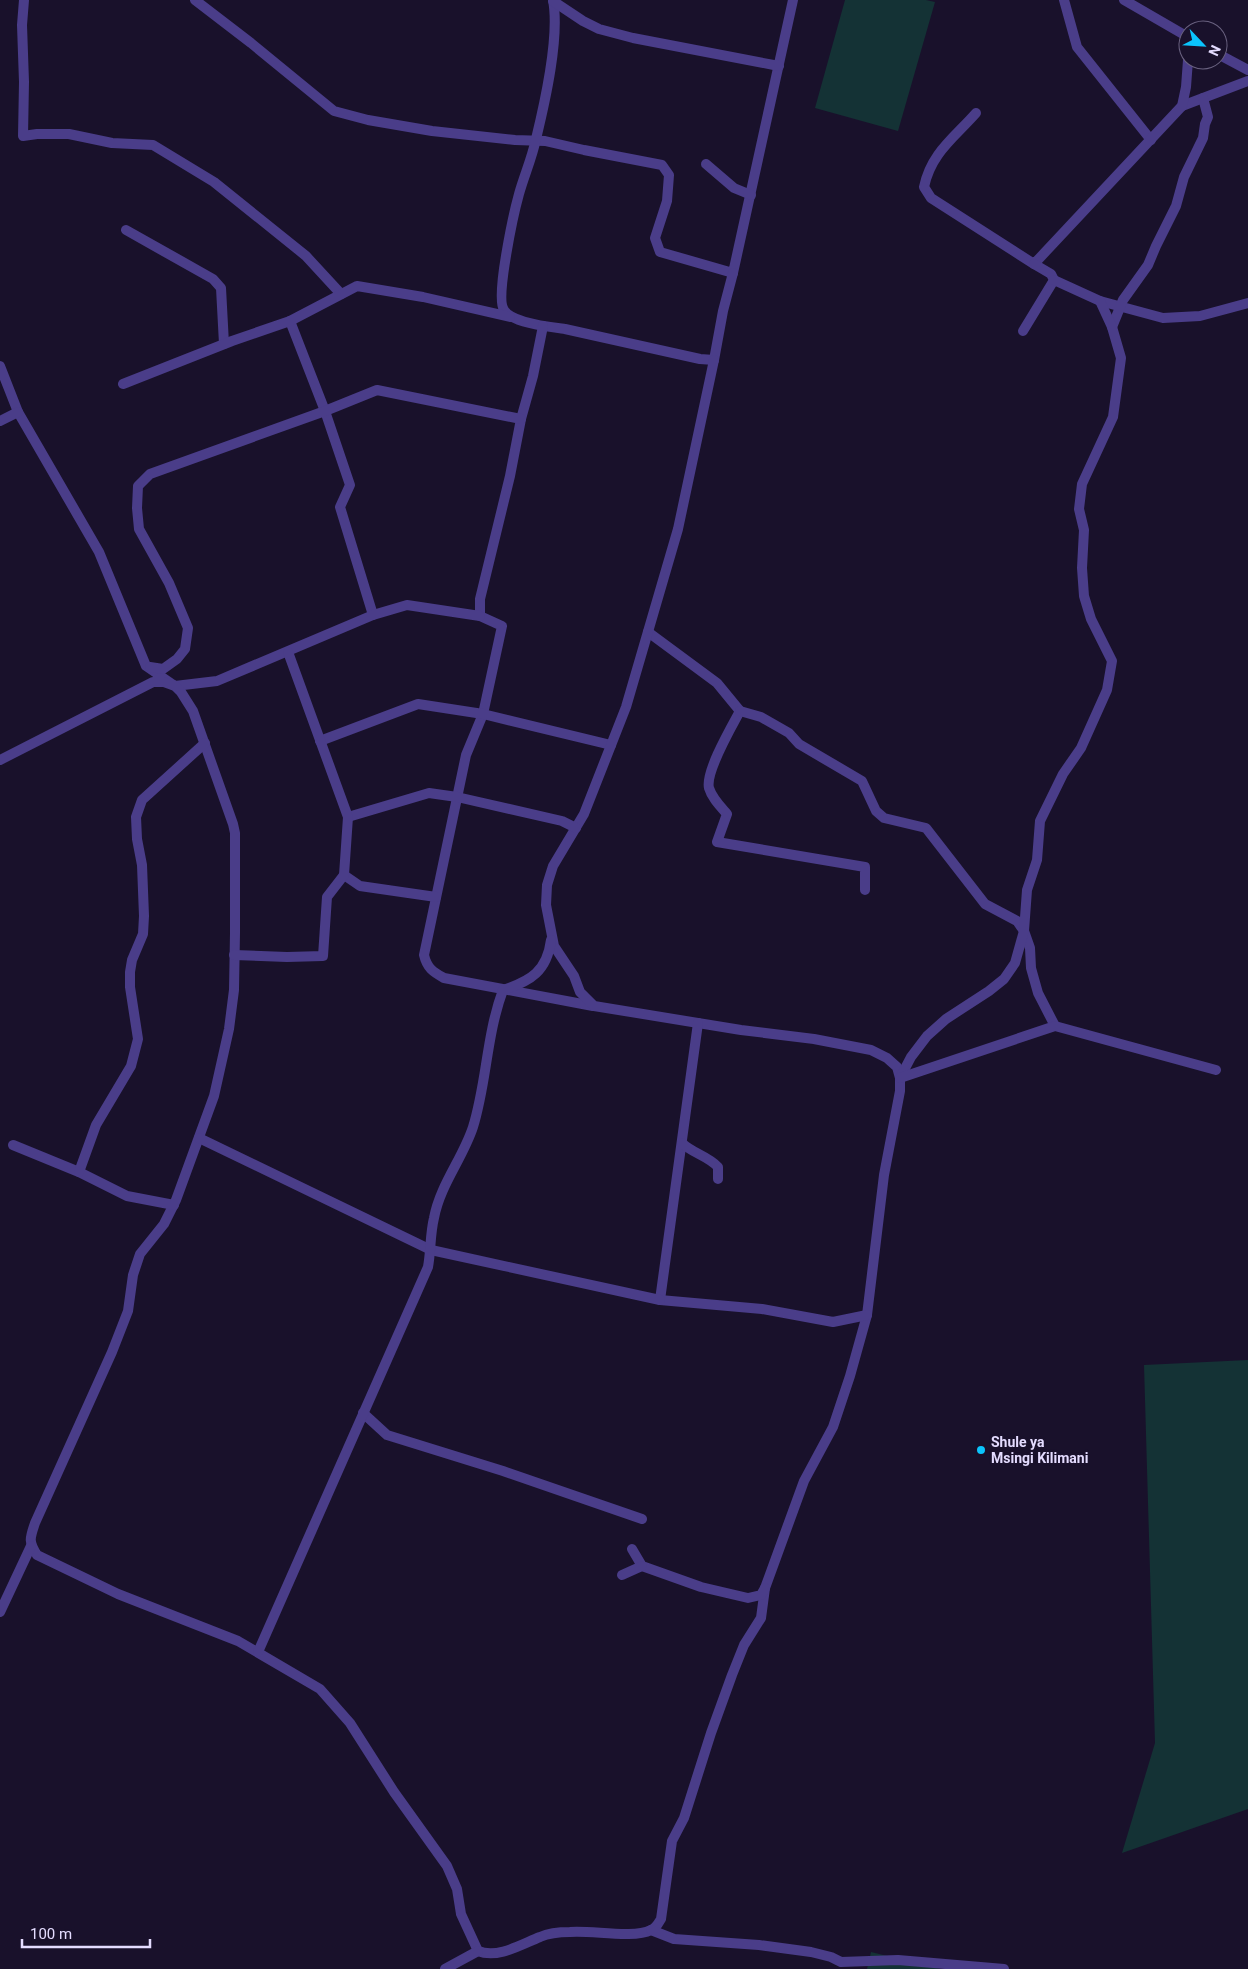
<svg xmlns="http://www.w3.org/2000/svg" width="1248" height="1969" font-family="Roboto,sans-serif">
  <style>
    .green { fill: #143235 }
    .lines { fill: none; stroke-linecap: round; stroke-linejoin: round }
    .street { stroke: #4a3d89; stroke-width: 10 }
    .poi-dot { fill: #0bc4fc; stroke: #19112b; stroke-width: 2 }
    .labels { text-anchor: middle; stroke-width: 4.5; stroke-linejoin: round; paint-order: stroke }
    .poi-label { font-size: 14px; font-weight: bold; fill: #e4dcff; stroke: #19112b; text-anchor: start }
  </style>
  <rect width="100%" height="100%" fill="#19112b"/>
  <g class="green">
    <polygon points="845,0 926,0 935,2 898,131 815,108"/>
    <polygon points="1248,1360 1248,1809 1122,1853 1155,1743 1144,1365"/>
    <polygon points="871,1952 940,1969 867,1969"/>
  </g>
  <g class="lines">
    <g class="street">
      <polyline points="24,0 22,25 24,82 23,136 37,134 69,134 112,143 153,145 214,182 306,256 341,294"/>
      <polyline points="195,0 251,43 334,111 368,120 432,131 515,140 545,141 584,150 662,165 669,175 667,201 655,238 660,252 733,273 793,0"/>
      <path d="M553 0C560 37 545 102 536 139 532 158 524 176 519 194 514 212 495 298 504 310 512 323 550 327 565 329L700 359 714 360 723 311 733 273"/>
      <polyline points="1064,0 1077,47 1151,140"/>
      <polyline points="1124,0 1188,37"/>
      <polyline points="553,1 583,21 599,29 633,38 779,66"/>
      <polyline points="1185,36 1188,58"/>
      <polyline points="1218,54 1248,70"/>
      <polyline points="1182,106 1248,81"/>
      <path d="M976 113C954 138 931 153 924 187L931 198 1034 264 1182 106 1186 87 1188 60"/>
      <polyline points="706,164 734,188 751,195"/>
      <polyline points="126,230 213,279 221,288 224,344"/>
      <polyline points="1100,301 1163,318 1200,316 1248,303"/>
      <polyline points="290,321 325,411 350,485 340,507 373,615"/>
      <path d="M543 326 533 376 521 419 510 476 480 599V616L502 626 483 714 466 755 424 955C427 968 433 972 444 978L593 1006"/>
      <polyline points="1112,327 1123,300 1148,265 1156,246 1176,206 1184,177 1203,138 1205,124 1208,117 1203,98"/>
      <polyline points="1023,331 1054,280 1051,274 1034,264"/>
      <polyline points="0,366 18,412 99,552 146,666 175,686 217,681 373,615 407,605 480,616"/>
      <polyline points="123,384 232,341 290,321 357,286 423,297 510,317"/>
      <polyline points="0,421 18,412"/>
      <path d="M648 632 717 683 740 711C732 726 705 772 709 788 712 798 720 806 727 814L717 842 865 867V890"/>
      <polyline points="150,667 163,669 177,659 185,649 188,628 169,583 139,529 137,508 138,486 150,474 325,411 377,390 521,419"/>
      <polyline points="740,711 761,717 789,733 799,744 862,781 876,811 884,818 926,828 985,904 1017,921 1024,931 1030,948 1031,968 1038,993 1055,1026"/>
      <polyline points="320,741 418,704 483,714 611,745"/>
      <path d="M0 760 153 682H164L175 686 181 692 193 711 233 824 235 833V933L234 990 229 1029 214 1096 176 1200 164 1224 140 1254 133 1275 128 1311 112 1352 35 1523C30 1538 28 1541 37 1555L118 1594 238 1641 320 1689 350 1723 394 1792 447 1866 457 1889 461 1914 478 1951C498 1959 522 1944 540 1937 549 1933 561 1932 570 1932 592 1930 633 1939 651 1930 656 1928 658 1924 661 1919L672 1841 684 1818 711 1733 732 1675 744 1645 761 1618 765 1588 804 1481 833 1427 850 1376 867 1315 884 1175 900 1091V1078L897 1067 887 1058 871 1050 814 1039 741 1030 594 1006 580 992 574 976 554 946 546 905 547 885 553 866 584 814 626 707 678 529 714 360"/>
      <polyline points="348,817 429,793 457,797 562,821 576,828"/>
      <polyline points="344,875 360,886 436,897"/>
      <polyline points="234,955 287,957 323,956 327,897 344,875 348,817 288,652"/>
      <polyline points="698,1023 660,1300 762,1309 833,1322 867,1315"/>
      <polyline points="900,1078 911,1057 927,1036 946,1019 989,991 1004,979 1015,963 1024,931 1027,890 1037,860 1040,821 1063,774 1081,748 1107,690 1112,661 1091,619 1084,596 1082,568 1084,530 1079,509 1082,484 1113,417 1121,358 1112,327 1100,301 1054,280"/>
      <polyline points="900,1078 1055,1026 1216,1070"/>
      <polyline points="199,1138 431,1250 660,1300"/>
      <path d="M682 1143C692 1153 708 1156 718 1167V1179"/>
      <polyline points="13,1145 79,1172 127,1196 174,1205"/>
      <polyline points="79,1172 96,1125 131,1066 138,1039 130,987 130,972 132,960 143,934 144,916 142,865 137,839 136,817 142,800 205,743"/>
      <polyline points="363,1413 387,1435 503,1471 642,1519"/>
      <polyline points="632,1549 642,1566 701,1587 748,1598 761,1595 765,1588"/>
      <polyline points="622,1575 642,1566"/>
      <polyline points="0,1612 31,1546"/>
      <path d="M258 1652 428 1267C431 1251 430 1234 434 1218 440 1185 463 1158 473 1127 487 1082 486 1036 503 990 531 981 547 971 551 940"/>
      <polyline points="651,1930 674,1939 759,1945 811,1952 831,1957 841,1962 898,1960 1004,1969"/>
      <polyline points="445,1969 478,1951"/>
    </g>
  </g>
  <circle class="poi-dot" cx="981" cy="1450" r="5"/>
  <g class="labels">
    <g class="poi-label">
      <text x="991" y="1447">Shule ya<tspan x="991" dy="16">Msingi Kilimani</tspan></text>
    </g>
  </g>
  <g transform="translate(1203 45) rotate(115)"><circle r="24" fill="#19112b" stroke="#6a6280"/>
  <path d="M0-4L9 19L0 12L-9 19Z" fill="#0bc4fc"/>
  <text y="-8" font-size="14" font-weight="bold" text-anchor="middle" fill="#e4dcff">N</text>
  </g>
  <path d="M22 1939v8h128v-8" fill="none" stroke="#e4dcff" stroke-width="2.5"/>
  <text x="30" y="1939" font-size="15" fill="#e4dcff" stroke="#19112b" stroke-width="4" paint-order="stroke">100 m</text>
</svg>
